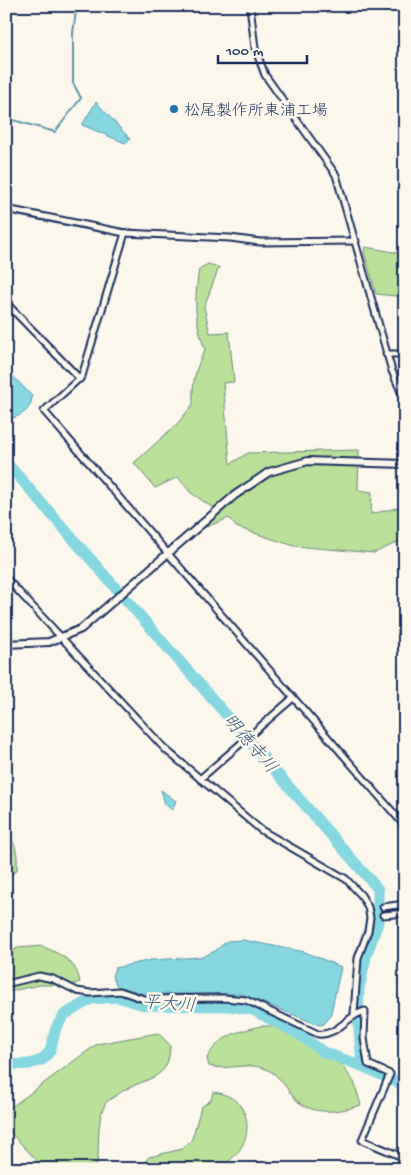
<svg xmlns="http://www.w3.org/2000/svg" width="411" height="1175" font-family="'Gochi Hand','Klee One',sans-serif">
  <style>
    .green { fill: #badf99; stroke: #6a877c }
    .water { fill: #86d7e0; stroke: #5b94ac }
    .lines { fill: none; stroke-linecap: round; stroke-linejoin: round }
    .stream { stroke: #5b94ac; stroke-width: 2 }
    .river { stroke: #86d7e0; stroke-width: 11 }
    .minor-casing { stroke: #1b2f5e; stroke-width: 9 }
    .tertiary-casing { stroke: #1b2f5e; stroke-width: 10 }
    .minor { stroke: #fbf7ec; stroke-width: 5 }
    .tertiary { stroke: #fbf7ec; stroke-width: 6 }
    .poi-dot { fill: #1f6fb2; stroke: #fbf7ec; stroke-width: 2 }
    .labels { text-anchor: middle; stroke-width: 5; stroke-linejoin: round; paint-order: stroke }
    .poi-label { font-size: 16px; fill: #1b2f5e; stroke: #fbf7ec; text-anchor: start }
    .water-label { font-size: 18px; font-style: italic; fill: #36597e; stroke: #fbf7ec }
  </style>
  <rect width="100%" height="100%" fill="#fbf7ec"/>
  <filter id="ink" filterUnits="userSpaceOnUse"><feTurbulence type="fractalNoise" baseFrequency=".02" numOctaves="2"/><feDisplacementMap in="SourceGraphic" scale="10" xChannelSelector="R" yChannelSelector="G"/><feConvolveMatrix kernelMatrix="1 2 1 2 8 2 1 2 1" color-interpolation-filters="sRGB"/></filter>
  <g filter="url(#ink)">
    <g class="green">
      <polygon points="365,247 405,254 405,297 376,294 364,252"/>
      <path d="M208 264 219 267 204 307 210 333 229 332 234 382 223 383 230 464 248 453 359 450 358 490 372 492 371 514 405 506V539L374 553 294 546 236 527 229 518 196 531 216 510 190 492 178 477 155 488 134 463 178 423 193 404C192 383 195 369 205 350 194 316 194 304 199 269Z"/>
      <path d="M6 829C16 843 18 854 17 870L6 879Z"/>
      <path d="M42 946C61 955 76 960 80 982L71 985H40L6 992V953L18 948Z"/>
      <path d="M261 1026H281L308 1037 335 1056 354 1082 361 1105C336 1113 308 1117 291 1094 283 1083 276 1072 263 1068 246 1062 226 1071 209 1066L207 1058C220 1035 237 1032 261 1026Z"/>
      <path d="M158 1033 170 1045C170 1084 142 1076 117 1095 113 1098 108 1100 105 1104 95 1124 101 1148 96 1169H45L6 1128V1111L97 1044Z"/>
      <path d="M213 1092C260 1097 256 1155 215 1168 201 1172 155 1169 138 1169L149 1157 182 1149 192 1139 201 1107 211 1100Z"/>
    </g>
    <g class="water">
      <polygon points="96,102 130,139 125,143 82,125"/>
      <path d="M6 369 32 396C31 413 20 415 6 421Z"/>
      <polygon points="161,790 176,801 172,810 165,804"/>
      <polygon points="243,940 305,952 341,967 330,1017 324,1024 319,1025 241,994 144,994 117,986 112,976 115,968 151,960 202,957 215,951 227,941"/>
    </g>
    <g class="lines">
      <g class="stream">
        <polyline points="6,118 55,132 81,98 73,83 73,33 76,11"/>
        <polyline points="6,213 96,231"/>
        <polyline points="101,304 104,294"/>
      </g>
      <g class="river">
        <polyline points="6,462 378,889 378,923 367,953 359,988 358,1015 362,1066"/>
        <polyline points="6,1065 29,1064 42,1060 50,1051 56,1028 64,1015 91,999 117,997 144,1005 230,1006 253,1010 299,1034 323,1052 362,1066 405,1086"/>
      </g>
      <defs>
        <g id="minor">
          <polyline points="250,6 255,48 265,75 336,175 392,371 405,401"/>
          <polyline points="6,209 125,233 230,238 260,242 356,241"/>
          <polyline points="125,233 82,376 44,411 405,826"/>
          <polyline points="6,303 80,379"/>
          <polyline points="386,354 405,354"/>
          <polyline points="6,578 165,749 261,830 346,879 361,895 368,907 370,918 368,931 358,958 354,1014"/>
          <polyline points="200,779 293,698"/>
          <polyline points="383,907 405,904"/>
          <polyline points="383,915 405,913"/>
          <path d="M6 984 39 976 53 979 77 991 90 993 120 991 144 999 224 998 246 1000 318 1034C338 1036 347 1015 365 1011L364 1038 368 1064 390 1074 362 1140 405 1158"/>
        </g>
        <polyline id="tertiary" points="6,644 49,642 81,629 235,495 269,472 308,461 405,464"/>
      </defs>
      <use href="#minor" class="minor-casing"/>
      <use href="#tertiary" class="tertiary-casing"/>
      <use href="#minor" class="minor"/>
      <use href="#tertiary" class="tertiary"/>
    </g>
  </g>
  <circle class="poi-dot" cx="174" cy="109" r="5"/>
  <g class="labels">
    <g class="poi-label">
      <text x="184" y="115">松尾製作所東浦工場</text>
    </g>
    <g class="water-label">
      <text transform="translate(251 743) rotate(49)" y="6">明徳寺川</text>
      <text transform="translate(169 1003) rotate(4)" y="6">平大川</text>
    </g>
  </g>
  <rect width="411" height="1175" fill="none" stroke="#fbf7ec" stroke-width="25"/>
  <rect x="12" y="12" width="386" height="1150" fill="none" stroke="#1b2f5e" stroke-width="2" filter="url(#ink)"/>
  <path d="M218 55v8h89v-8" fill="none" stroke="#1b2f5e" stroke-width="2.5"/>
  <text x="226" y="55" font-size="15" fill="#1b2f5e" stroke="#fbf7ec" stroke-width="4" paint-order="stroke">100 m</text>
</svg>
